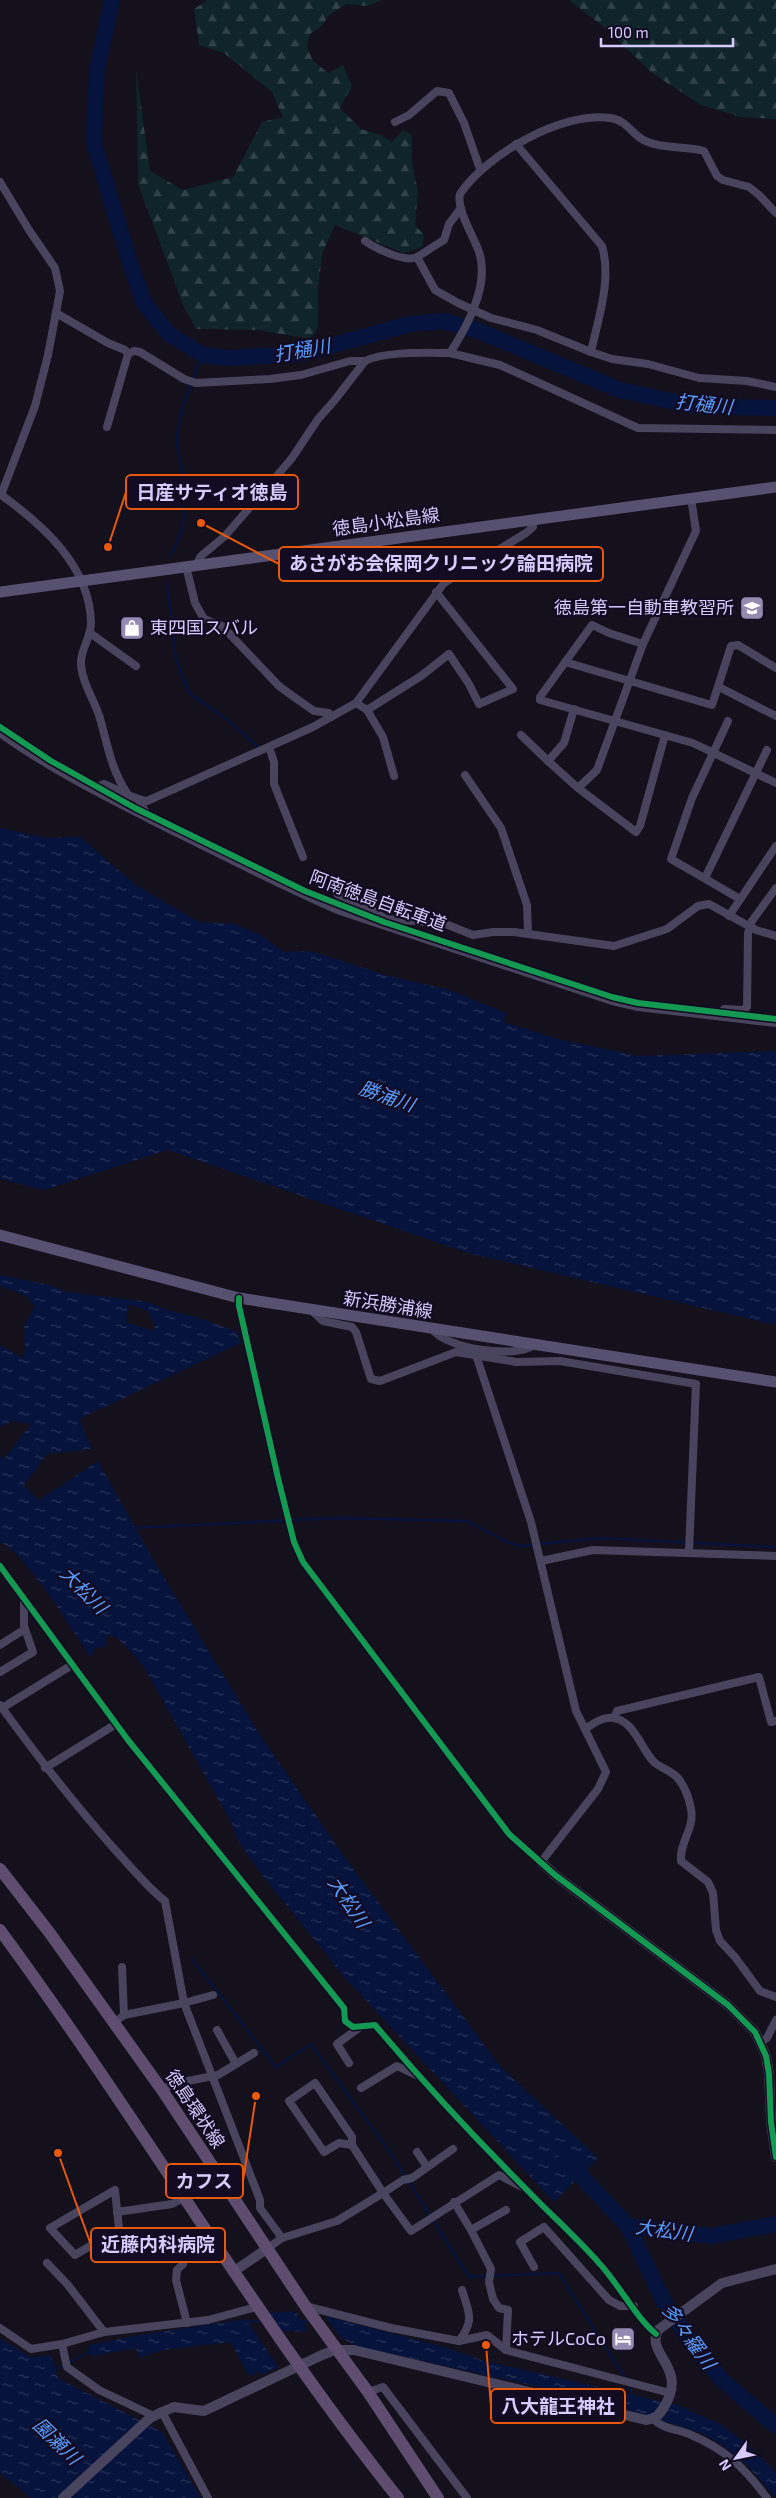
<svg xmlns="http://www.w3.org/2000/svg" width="776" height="2498" font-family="'Exo 2','Noto Sans JP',sans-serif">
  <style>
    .forest { fill: url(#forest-firs) }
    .water { fill: url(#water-ripples); fill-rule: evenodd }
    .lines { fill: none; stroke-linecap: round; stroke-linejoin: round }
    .stream { stroke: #06133c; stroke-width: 2.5 }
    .river { stroke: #06133c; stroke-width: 16 }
    .minor { stroke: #49445d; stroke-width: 8 }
    .tertiary { stroke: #49445d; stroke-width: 10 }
    .secondary { stroke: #565170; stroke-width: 11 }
    .primary { stroke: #5f4d6f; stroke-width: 12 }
    .cycleway-casing { stroke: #120b21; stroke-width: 9 }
    .cycleway { stroke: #139951; stroke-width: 6 }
    .labels { text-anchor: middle; stroke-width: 4.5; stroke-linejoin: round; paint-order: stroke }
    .street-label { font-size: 18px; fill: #d8cbff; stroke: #120b21 }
    .poi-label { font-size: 18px; fill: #d8cbff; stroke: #120b21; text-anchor: end }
    .water-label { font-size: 19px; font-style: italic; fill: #599cff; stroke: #120b21 }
    .leader { fill: none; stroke: #e8590c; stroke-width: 2 }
    .callout-dot { fill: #e8590c; stroke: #120b21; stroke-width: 2 }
    .callout { fill: #120b21; stroke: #e8590c; stroke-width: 2 }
    .callout-label { font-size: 19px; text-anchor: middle; font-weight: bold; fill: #d8cbff }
  </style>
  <defs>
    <pattern id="forest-firs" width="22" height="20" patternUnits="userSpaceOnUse" patternTransform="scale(1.25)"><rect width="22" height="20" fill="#0f2529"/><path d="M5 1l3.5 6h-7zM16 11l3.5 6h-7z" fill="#314349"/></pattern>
    <pattern id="water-ripples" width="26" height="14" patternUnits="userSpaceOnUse" patternTransform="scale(1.25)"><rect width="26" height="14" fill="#06133c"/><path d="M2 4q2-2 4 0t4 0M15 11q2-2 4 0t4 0" fill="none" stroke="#2a3459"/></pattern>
  </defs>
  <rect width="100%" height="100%" fill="#14101c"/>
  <g class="forest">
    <polygon points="208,0 382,0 368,6 346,4 328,16 323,25 310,34 307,47 313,61 328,73 343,65 352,86 340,108 361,129 381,135 392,142 403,130 412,135 412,164 418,191 415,225 424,235 422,247 404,253 335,225 322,254 318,290 318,328 310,339 257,330 196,329 184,307 138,184 136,69 150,171 183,190 233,177 262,122 283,117 272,92 224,53 199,45 194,9"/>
    <polygon points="569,0 776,0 776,119 740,117 701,105 652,73 604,27"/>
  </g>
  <g class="water">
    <polygon points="0,828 47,838 80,837 136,885 199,922 235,924 259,934 284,952 311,951 389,976 450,990 506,1013 504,1022 558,1039 639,1056 776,1051 776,1325 468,1253 168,1150 44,1190 0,1179"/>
    <path d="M0 1275 50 1285 68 1292 148 1302 165 1309 203 1319 237 1332 241 1343 79 1419 92 1449 47 1454 24 1485 38 1501 98 1461 154 1561 260 1735 343 1855 500 2066 598 2158 554 2202 344 1977 258 1870 237 1839 232 1824 144 1667 118 1638 106 1635V1646L95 1648 91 1658C76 1636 21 1546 0 1543V1454L3 1460 31 1424 13 1421 0 1427V1345L23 1358 25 1349 24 1326 35 1306 26 1296 0 1286ZM129 1304 147 1311 155 1326 153 1331 126 1322Z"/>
    <polygon points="295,2311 307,2328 306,2332 282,2331 270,2313"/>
    <polygon points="325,2316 448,2348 481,2360 677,2405 719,2423 747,2444 776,2472 776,2498 746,2464 721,2444 701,2433 639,2413 539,2387 360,2347 341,2338"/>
    <polygon points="246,2319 278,2367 262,2375 259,2371 253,2376 247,2373 231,2342 162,2350 139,2358 136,2348 93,2356 87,2350 90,2345 139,2335"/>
    <polygon points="0,2338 30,2357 51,2355 58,2378 162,2432 201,2498 31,2498 0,2473"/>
  </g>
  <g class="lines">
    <g class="stream">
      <path d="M170 556C185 531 189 502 183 474 181 464 177 451 177 440 179 411 191 382 203 355"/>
      <polyline points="167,582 176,660 189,693 228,720 258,747"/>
      <polyline points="132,1528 338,1518 467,1521 509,1543 521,1546 600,1538 776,1547"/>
      <polyline points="192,1959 276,2067 311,2044 392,2155 469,2277 559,2273 625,2378"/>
      <polyline points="299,2321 311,2322"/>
      <polyline points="245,2322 261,2321"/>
      <polyline points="52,2371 90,2352"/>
      <polyline points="629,2385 633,2396"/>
    </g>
    <g class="river">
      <polyline points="112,0 97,70 94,143 130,263 144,303 169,334 203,355 228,358 301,354 410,324 444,321 479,331 620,390 694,406 776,408"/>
      <polyline points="566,2160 628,2226 664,2302 696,2349 723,2381 776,2426"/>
      <polyline points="628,2226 711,2236 776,2224"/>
    </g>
    <g class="minor">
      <polyline points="395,122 409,115 437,91 449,93 464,123 480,169"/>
      <polyline points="0,182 29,230 55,268 60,291 48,355 35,406 1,495"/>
      <path d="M365 241C375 248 405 263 417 257 426 252 435 245 444 240L449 224 461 208"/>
      <path d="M417 257 435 290 458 303 491 318 537 330 591 352C598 319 612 280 602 246L516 144"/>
      <polyline points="56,313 108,343 125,350 128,354 107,427"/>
      <polyline points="591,352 612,359 648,364 699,378 747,381 776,387"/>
      <polyline points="450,353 500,365 638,428 776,430"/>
      <polyline points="128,354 134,351 140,352 184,379 196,383 270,379 301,375 350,361 365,361"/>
      <path d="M0 494C43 525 90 566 91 623 91 638 80 650 81 664 82 682 93 698 99 715 107 742 111 770 127 793"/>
      <polyline points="691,498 696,531 643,644 609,633 592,625 540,697 540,700 693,743 776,783"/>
      <path d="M196 565 201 556 225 536 270 484 292 458 318 419 334 401 365 361C385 351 427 353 450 353 467 327 490 284 479 252 474 237 456 209 460 194 486 155 562 111 610 118 630 121 632 137 648 142 665 149 686 146 704 151L717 176 723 180 749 187 759 195 776 213"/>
      <polyline points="186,566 195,603 204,619 222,626 279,686 294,697 314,711 329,713 331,717"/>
      <polyline points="90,633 136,666"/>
      <polyline points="565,662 712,705 731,646 738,645 776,668"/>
      <polyline points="719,687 776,716"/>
      <polyline points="356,703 444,583 526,533 533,527 531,520"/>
      <polyline points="728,721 692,798 671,859 740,899"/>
      <path d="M0 733C54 772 116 802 175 832 230 859 284 887 340 911L612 1001 638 1007 776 1023"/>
      <polyline points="521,735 548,761 564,743 574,709"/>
      <polyline points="269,747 274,762 274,784 303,857"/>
      <polyline points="548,761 578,788 636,832 640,826 665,735"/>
      <polyline points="465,775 501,828 527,905 528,933"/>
      <polyline points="394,776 383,737 367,710 421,676 449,654 469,684 479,704 513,689 436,592"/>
      <polyline points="578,788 597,770 643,644"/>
      <path d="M93 789 104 784C116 789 135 800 147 801L313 727 356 703 367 710"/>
      <polyline points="138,800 151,820"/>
      <polyline points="705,878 767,750"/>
      <polyline points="337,894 376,912 385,919 443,923 473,935 493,932 514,932 614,946 667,929 698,906 709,904 756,930 776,936"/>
      <polyline points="729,916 776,846"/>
      <polyline points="719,1016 724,1009 743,1010 747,1007 748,933 752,921 776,888"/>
      <polyline points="239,1298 239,1306 278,1478 294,1542 303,1562 509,1834 541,1862 598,1789 606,1772 576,1711 531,1522 474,1349"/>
      <polyline points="311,1310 323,1321 352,1327 356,1332 371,1379 380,1381 456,1352 516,1362 560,1361 696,1384 689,1552"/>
      <path d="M432 1329C446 1349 515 1359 534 1345"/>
      <polyline points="541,1561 593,1550 776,1556"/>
      <path d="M0 1566 128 1740 344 2008 345 2021 353 2027 375 2025C423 2082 474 2137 527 2190 550 2214 576 2237 599 2263 618 2283 636 2318 656 2334"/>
      <polyline points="0,1645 25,1629"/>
      <polyline points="0,1672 33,1652 24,1626 24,1599"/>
      <path d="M0 1705C37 1756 75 1805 117 1852 133 1869 147 1887 165 1901L184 2003 213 1995"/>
      <polyline points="2,1708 72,1665"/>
      <polyline points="614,1718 617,1711 759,1677 771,1722 776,1721"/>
      <path d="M585 1729C593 1724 603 1716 613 1718 634 1720 641 1749 654 1762 661 1768 671 1771 677 1777 684 1785 689 1798 691 1809 695 1828 679 1843 681 1861L708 1882 713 1893 716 1930 720 1941 735 1957 760 1991 776 1997"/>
      <polyline points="45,1768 116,1724"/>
      <polyline points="122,1967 124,2015"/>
      <polyline points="114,2023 124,2015 184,2003 260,2200 260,2208 282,2238"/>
      <polyline points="217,2030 236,2064"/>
      <polyline points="761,2042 767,2038 776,2020"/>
      <polyline points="349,2063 337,2044 360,2027"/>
      <polyline points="361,2088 397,2066 416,2075"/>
      <polyline points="162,2090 173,2084 218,2075 254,2053"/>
      <polyline points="352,2145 339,2143 324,2152 289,2101 315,2083 352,2137 352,2145 383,2193 403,2180 412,2178 453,2149"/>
      <polyline points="417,2152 427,2167"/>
      <polygon points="115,2190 119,2229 75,2255 50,2228"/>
      <polyline points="454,2202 471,2230 491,2269 489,2282 493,2299 499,2308 508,2310 506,2350"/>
      <polyline points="117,2212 172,2204 184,2198"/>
      <polyline points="471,2230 506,2210"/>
      <polyline points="268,2248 282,2238 337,2221 383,2193 411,2231 499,2175 522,2187"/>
      <polyline points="47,2263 68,2285 104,2332"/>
      <polyline points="183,2264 177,2270 176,2280 187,2323"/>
      <polyline points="534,2267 520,2242 544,2227 609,2300 620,2306 634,2306"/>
      <polyline points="305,2306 391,2328 459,2341 487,2335 506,2350 670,2393"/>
      <polyline points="0,2328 31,2349 62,2344"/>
      <path d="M459 2341C475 2320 469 2313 462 2290"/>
      <polyline points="368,2392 383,2387 467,2498"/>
      <polyline points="162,2412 208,2498"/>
      <polyline points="154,2416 99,2390 67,2367 62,2344 104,2332 208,2320 256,2307"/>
      <path d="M653 2419C663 2429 677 2429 689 2434 725 2449 744 2467 767 2498"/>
    </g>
    <g class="tertiary">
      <polyline points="541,1862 555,1875 728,2005 755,2032 766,2056 769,2074 771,2122 776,2157"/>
      <polyline points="233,2272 268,2248"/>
      <path d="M63 2498 150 2418 162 2412 174 2407 204 2411 322 2355 335 2350H354L646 2420C656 2419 659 2415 664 2407 689 2367 645 2355 658 2330L722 2283 776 2269"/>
    </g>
    <g class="secondary">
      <polyline points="0,592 776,487"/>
      <polyline points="0,1235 239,1298 776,1382"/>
    </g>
    <g class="primary">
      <polyline points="0,1869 49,1932 162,2090 308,2310 368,2392 438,2498"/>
      <path d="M0 1930C137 2116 254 2317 398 2498"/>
    </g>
    <defs>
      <g id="cycleway">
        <polyline points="0,727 51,761 135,808 305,891 384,922 612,997 638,1003 776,1019"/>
        <polyline points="239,1298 239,1306 278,1478 294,1542 303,1562 509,1834 555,1875 728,2005 755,2032 766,2056 769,2074 771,2122 776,2157"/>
        <path d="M0 1566 128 1740 344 2008 345 2021 353 2027 375 2025C423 2082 474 2137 527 2190 550 2214 576 2237 599 2263 618 2283 636 2318 656 2334"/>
      </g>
    </defs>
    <use href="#cycleway" class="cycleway-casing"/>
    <use href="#cycleway" class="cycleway"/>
  </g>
  <defs>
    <symbol id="school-square" viewBox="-11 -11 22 22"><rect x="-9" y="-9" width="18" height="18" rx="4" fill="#938ab0" stroke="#120b21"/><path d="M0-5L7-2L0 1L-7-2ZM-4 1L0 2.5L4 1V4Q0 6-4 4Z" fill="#fff"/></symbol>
    <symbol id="shop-square" viewBox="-11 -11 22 22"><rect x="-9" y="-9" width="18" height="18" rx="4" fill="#938ab0" stroke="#120b21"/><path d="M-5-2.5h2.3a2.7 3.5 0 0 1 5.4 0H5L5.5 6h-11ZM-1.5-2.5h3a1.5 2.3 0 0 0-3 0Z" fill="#fff"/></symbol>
    <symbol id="hotel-square" viewBox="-11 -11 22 22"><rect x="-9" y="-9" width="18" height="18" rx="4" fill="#938ab0" stroke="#120b21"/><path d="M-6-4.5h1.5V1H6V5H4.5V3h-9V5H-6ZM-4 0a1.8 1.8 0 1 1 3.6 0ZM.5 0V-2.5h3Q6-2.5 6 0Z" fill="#fff"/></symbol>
  </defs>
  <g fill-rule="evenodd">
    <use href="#school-square" x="738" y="594" width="28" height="28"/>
    <use href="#shop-square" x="118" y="614" width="28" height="28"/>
    <use href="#hotel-square" x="609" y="2325" width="28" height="28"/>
  </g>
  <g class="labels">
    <g class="street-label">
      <text transform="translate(386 522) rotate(-8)" y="6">徳島小松島線</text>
      <text transform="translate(378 901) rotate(20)" y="6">阿南徳島自転車道</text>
      <text transform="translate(388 1305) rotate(9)" y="6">新浜勝浦線</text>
      <text transform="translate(195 2109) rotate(56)" y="6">徳島環状線</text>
    </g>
    <g class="poi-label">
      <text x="734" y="614">徳島第一自動車教習所</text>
      <text x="150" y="634" text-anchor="start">東四国スバル</text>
      <text x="606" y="2345">ホテルCoCo</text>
    </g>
    <g class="water-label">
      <text transform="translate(302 350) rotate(-10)" y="7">打樋川</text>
      <text transform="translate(704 404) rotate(6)" y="7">打樋川</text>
      <text transform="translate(387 1096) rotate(19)" y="7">勝浦川</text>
      <text transform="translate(84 1590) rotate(45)" y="7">大松川</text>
      <text transform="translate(349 1902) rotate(56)" y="7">大松川</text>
      <text transform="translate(664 2230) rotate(8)" y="7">大松川</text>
      <text transform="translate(689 2336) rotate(54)" y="7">多々羅川</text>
      <text transform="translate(57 2441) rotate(44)" y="7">園瀬川</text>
    </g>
  </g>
  <path class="leader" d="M108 547L126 492M201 523L279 564M256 2096L243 2181M58 2153L91 2245M486 2345L491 2406"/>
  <g class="callout-dot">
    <circle cx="108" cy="547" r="5"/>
    <circle cx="201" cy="523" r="5"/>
    <circle cx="256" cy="2096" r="5"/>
    <circle cx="58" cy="2153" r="5"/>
    <circle cx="486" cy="2345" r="5"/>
  </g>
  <g class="callout">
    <rect x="126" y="475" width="172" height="34" rx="5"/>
    <rect x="279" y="547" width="324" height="34" rx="5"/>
    <rect x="166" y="2164" width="77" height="34" rx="5"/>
    <rect x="91" y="2228" width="134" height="34" rx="5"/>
    <rect x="491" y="2389" width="134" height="34" rx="5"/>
  </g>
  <g class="callout-label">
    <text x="212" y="499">日産サティオ徳島</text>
    <text x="441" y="570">あさがお会保岡クリニック論田病院</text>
    <text x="204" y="2188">カフス</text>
    <text x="158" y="2251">近藤内科病院</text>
    <text x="558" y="2413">八大龍王神社</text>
  </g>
  <g transform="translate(736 2458) rotate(237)" stroke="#120b21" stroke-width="4" paint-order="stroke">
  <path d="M0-4L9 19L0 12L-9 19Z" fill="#d8cbff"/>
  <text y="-8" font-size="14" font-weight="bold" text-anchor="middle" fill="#d8cbff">N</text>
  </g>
  <path d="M601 38v8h132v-8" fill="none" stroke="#d8cbff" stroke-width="2.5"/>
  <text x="608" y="38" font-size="15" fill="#d8cbff" stroke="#120b21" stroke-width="4" paint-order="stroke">100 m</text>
</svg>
